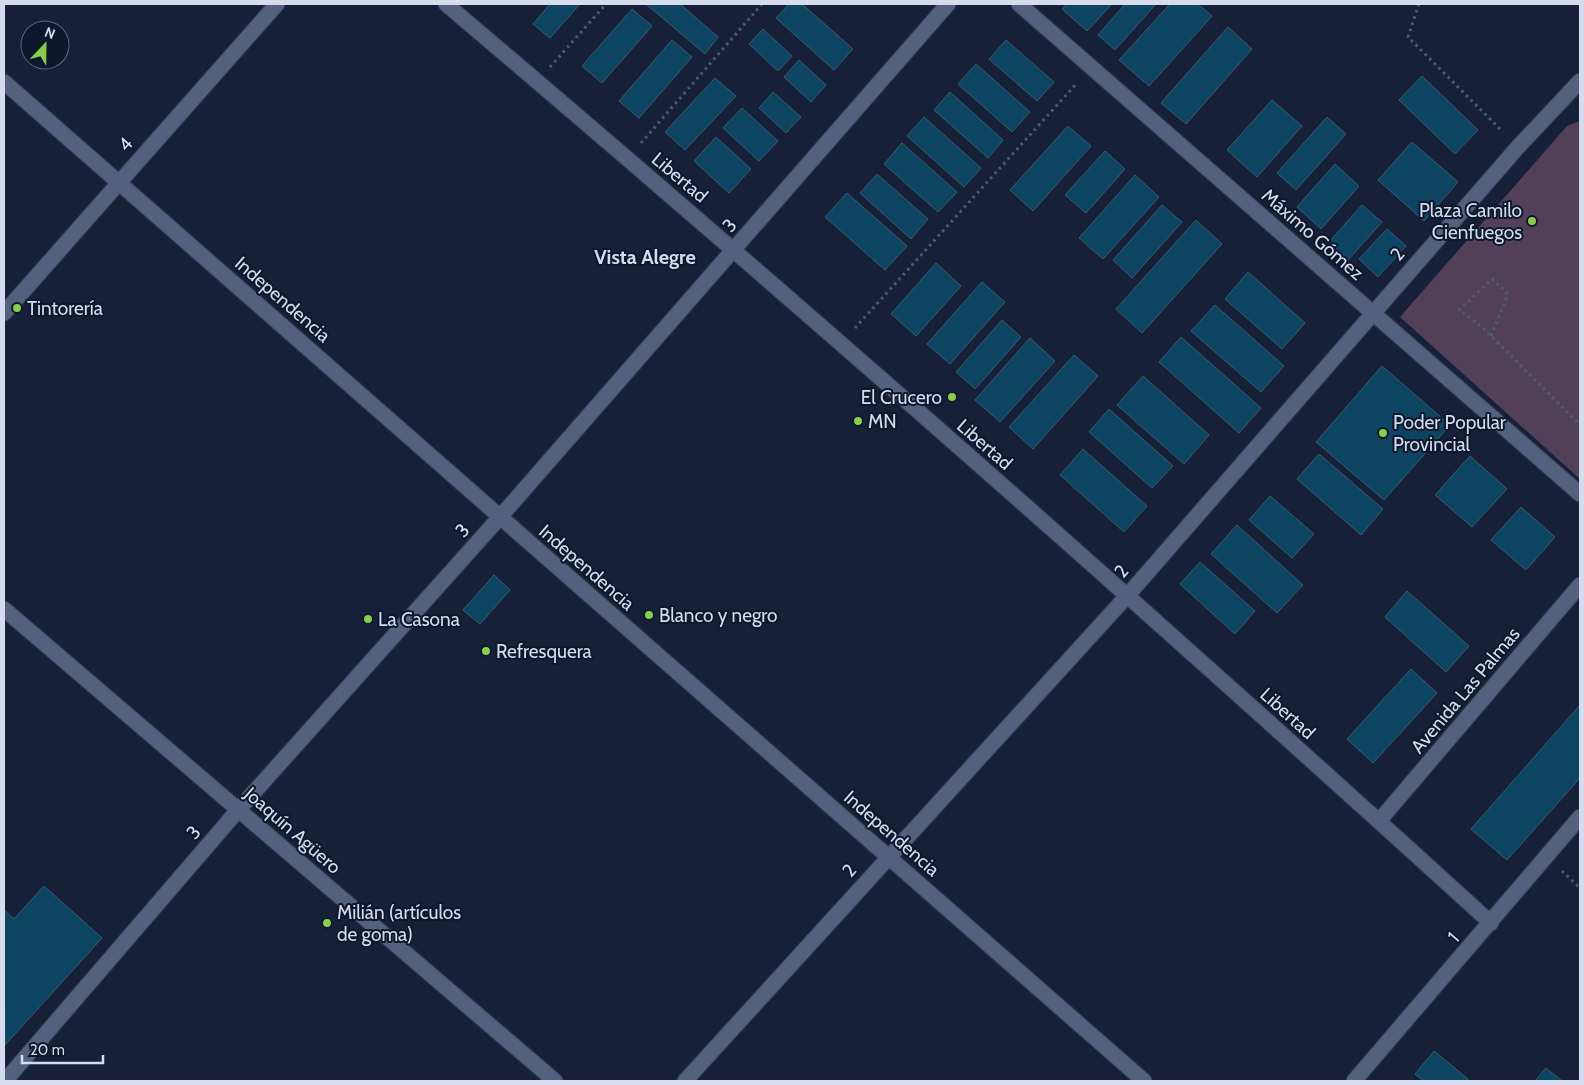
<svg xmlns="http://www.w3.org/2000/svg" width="1584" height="1085" font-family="Cabin,sans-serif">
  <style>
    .green { fill: #524058 }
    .building { fill: #0d4462; stroke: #3c5a6e }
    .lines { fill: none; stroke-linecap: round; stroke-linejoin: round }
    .minor-casing { stroke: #353c50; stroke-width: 17 }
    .secondary-casing { stroke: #353c50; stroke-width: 17 }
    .path { stroke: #505a70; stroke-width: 3; stroke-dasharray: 2.5 4; stroke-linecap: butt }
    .minor { stroke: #54617e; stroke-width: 15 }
    .secondary { stroke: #54617e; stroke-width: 15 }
    .poi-dot { fill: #86cf4b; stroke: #0d172e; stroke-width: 2 }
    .labels { text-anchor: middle; stroke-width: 4; stroke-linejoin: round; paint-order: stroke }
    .street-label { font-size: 19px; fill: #d4dced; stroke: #0d172e }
    .poi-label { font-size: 19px; fill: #d4dced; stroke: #0d172e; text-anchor: start }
    .neighbourhood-label { font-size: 20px; font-weight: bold; fill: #d4dced; stroke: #0d172e }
  </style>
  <rect width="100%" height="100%" fill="#162139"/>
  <polygon class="green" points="1580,121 1580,479 1400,317 1567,126"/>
  <g class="building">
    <polygon points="550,4 580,4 550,38 533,24"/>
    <polygon points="646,4 680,4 718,37 705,54"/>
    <polygon points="789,4 802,4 853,49 834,70 776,18"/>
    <polygon points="1067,4 1112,4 1087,31 1062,9"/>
    <polygon points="1125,4 1156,4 1115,50 1098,35"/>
    <polygon points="1170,4 1198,4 1212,16 1149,86 1119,60"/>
    <polygon points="632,9 652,26 602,83 582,66"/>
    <polygon points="1228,27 1252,49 1186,124 1161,103"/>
    <polygon points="763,29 792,56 778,71 749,44"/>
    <polygon points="672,40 692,57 639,118 619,101"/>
    <polygon points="1006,40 1054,82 1037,101 989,59"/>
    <polygon points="799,60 826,85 811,102 784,77"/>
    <polygon points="976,64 1030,112 1012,132 958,84"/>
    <polygon points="1422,76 1478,130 1455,154 1399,100"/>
    <polygon points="715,78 736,96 685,150 665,132"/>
    <polygon points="773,92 801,117 786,133 759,108"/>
    <polygon points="950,92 1003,140 988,158 934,110"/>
    <polygon points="1272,100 1302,126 1257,177 1227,150"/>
    <polygon points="742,108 778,141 759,161 723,128"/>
    <polygon points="924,117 981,168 964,187 907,136"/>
    <polygon points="1327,117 1346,134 1296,190 1277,173"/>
    <polygon points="1068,126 1091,146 1033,211 1010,190"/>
    <polygon points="716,137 751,169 729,193 694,161"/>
    <polygon points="1412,142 1458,182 1424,221 1378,180"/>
    <polygon points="902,143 957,192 938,212 884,164"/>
    <polygon points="1105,151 1125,169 1086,213 1065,195"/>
    <polygon points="1335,164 1359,186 1321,229 1297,207"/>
    <polygon points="877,174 928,219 911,239 860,193"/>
    <polygon points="1135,175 1159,197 1103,259 1079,238"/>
    <polygon points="847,193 907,246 885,270 825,217"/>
    <polygon points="1162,205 1182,222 1132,278 1113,260"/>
    <polygon points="1362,205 1382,222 1348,260 1329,242"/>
    <polygon points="1196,220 1222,244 1142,333 1116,309"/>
    <polygon points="1387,229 1406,246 1378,277 1359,259"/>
    <polygon points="936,263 961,286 916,336 891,314"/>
    <polygon points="1248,272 1305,323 1282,349 1225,299"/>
    <polygon points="982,282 1005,302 950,364 927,344"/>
    <polygon points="1215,305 1284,366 1261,392 1191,331"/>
    <polygon points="1002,320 1021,337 975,389 956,372"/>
    <polygon points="1181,337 1261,408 1239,433 1159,362"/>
    <polygon points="1030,338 1055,361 1000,422 975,400"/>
    <polygon points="1074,355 1098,376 1033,449 1009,427"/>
    <polygon points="1382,366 1450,425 1384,500 1316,442"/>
    <polygon points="1143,376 1209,435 1184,464 1117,405"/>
    <polygon points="1109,409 1173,466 1152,488 1089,432"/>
    <polygon points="1083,449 1147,506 1124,532 1060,475"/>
    <polygon points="1319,454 1383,509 1361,535 1297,479"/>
    <polygon points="1470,456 1507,489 1472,527 1435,495"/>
    <polygon points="1270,496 1314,534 1292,558 1249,520"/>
    <polygon points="1521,507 1555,537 1526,570 1491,540"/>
    <polygon points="1237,525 1303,585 1277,613 1211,554"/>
    <polygon points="1200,562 1255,611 1235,634 1180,584"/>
    <polygon points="494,575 510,590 480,624 463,610"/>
    <polygon points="1407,591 1469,646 1446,672 1385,617"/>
    <polygon points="1411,669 1437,693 1373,763 1347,739"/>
    <polygon points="1580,705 1580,778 1507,860 1471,829"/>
    <polygon points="44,886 102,938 5,1045 4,910 14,919"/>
    <polygon points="1434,1051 1468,1079 1466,1081 1424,1081 1415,1074"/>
    <polygon points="1546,1068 1562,1081 1535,1081"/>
  </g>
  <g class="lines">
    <defs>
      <g id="minor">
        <path d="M446 4C800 304 1148 611 1491 923"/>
        <polyline points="4,82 1144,1081"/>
        <polyline points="4,313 277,4"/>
        <polyline points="4,609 555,1081"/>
        <polyline points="1379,821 1580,585"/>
        <polyline points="685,1081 1127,596 1518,147 1580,81"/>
        <polyline points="1354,1081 1580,817"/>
      </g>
      <g id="secondary">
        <polyline points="1019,4 1580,494"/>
        <polyline points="5,1081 239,809 500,517 948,4"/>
      </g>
    </defs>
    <use href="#minor" class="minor-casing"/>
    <use href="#secondary" class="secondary-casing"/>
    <g class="path">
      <polyline points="1419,4 1408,37 1503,132"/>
      <polyline points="550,67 606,4"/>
      <polyline points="641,143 762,4"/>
      <polyline points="855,328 1077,83"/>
      <polyline points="1491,336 1508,294 1492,279 1459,310 1482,327 1580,425"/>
      <polyline points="1562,871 1580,888"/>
    </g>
    <use href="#minor" class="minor"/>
    <use href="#secondary" class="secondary"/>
  </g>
  <g class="poi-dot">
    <circle cx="1532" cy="221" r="5"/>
    <circle cx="17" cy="308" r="5"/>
    <circle cx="952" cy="397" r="5"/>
    <circle cx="858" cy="421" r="5"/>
    <circle cx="1383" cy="433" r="5"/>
    <circle cx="649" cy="615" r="5"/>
    <circle cx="368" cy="619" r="5"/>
    <circle cx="486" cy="651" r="5"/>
    <circle cx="327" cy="923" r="5"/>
  </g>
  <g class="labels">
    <g class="street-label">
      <text transform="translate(125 144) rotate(-48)" y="7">4</text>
      <text transform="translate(680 177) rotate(40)" y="7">Libertad</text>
      <text transform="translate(729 225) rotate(-49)" y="7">3</text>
      <text transform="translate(1313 234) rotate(41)" y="7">Máximo Gómez</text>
      <text transform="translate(1397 254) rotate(-49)" y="7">2</text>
      <text transform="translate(283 299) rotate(41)" y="7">Independencia</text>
      <text transform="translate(985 444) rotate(41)" y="7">Libertad</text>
      <text transform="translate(462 530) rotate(-48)" y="7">3</text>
      <text transform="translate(587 567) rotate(41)" y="7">Independencia</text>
      <text transform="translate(1121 571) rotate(-49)" y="7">2</text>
      <text transform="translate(1465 690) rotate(-50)" y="7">Avenida Las Palmas</text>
      <text transform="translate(1288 713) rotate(42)" y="7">Libertad</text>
      <text transform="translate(293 830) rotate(41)" y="7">Joaquín Agüero</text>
      <text transform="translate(193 832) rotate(-49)" y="7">3</text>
      <text transform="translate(892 833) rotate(41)" y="7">Independencia</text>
      <text transform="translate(849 870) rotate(-48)" y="7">2</text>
      <text transform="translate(1453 937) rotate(-49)" y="7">1</text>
    </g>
    <g class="poi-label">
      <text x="1522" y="217" text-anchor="end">Plaza Camilo<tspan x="1522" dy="22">Cienfuegos</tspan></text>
      <text x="27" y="315">Tintorería</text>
      <text x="942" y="404" text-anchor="end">El Crucero</text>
      <text x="868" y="428">MN</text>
      <text x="1393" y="429">Poder Popular<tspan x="1393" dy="22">Provincial</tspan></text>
      <text x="659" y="622">Blanco y negro</text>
      <text x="378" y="626">La Casona</text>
      <text x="496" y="658">Refresquera</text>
      <text x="337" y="919">Milián (artículos<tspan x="337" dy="22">de goma)</tspan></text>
    </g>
    <g class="neighbourhood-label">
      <text x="645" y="264">Vista Alegre</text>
    </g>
  </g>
  <rect width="1584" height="1085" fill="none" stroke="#d4dced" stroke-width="10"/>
  <g transform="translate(45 45) rotate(22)"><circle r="24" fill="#0d172e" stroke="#5d667a"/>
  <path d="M0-4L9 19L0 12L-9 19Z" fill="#86cf4b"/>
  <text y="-8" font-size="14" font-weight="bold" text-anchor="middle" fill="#d4dced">N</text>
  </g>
  <path d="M22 1055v8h81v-8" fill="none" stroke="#d4dced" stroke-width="2.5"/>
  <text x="30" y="1055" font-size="15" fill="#d4dced" stroke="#0d172e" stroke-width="4" paint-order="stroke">20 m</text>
</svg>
